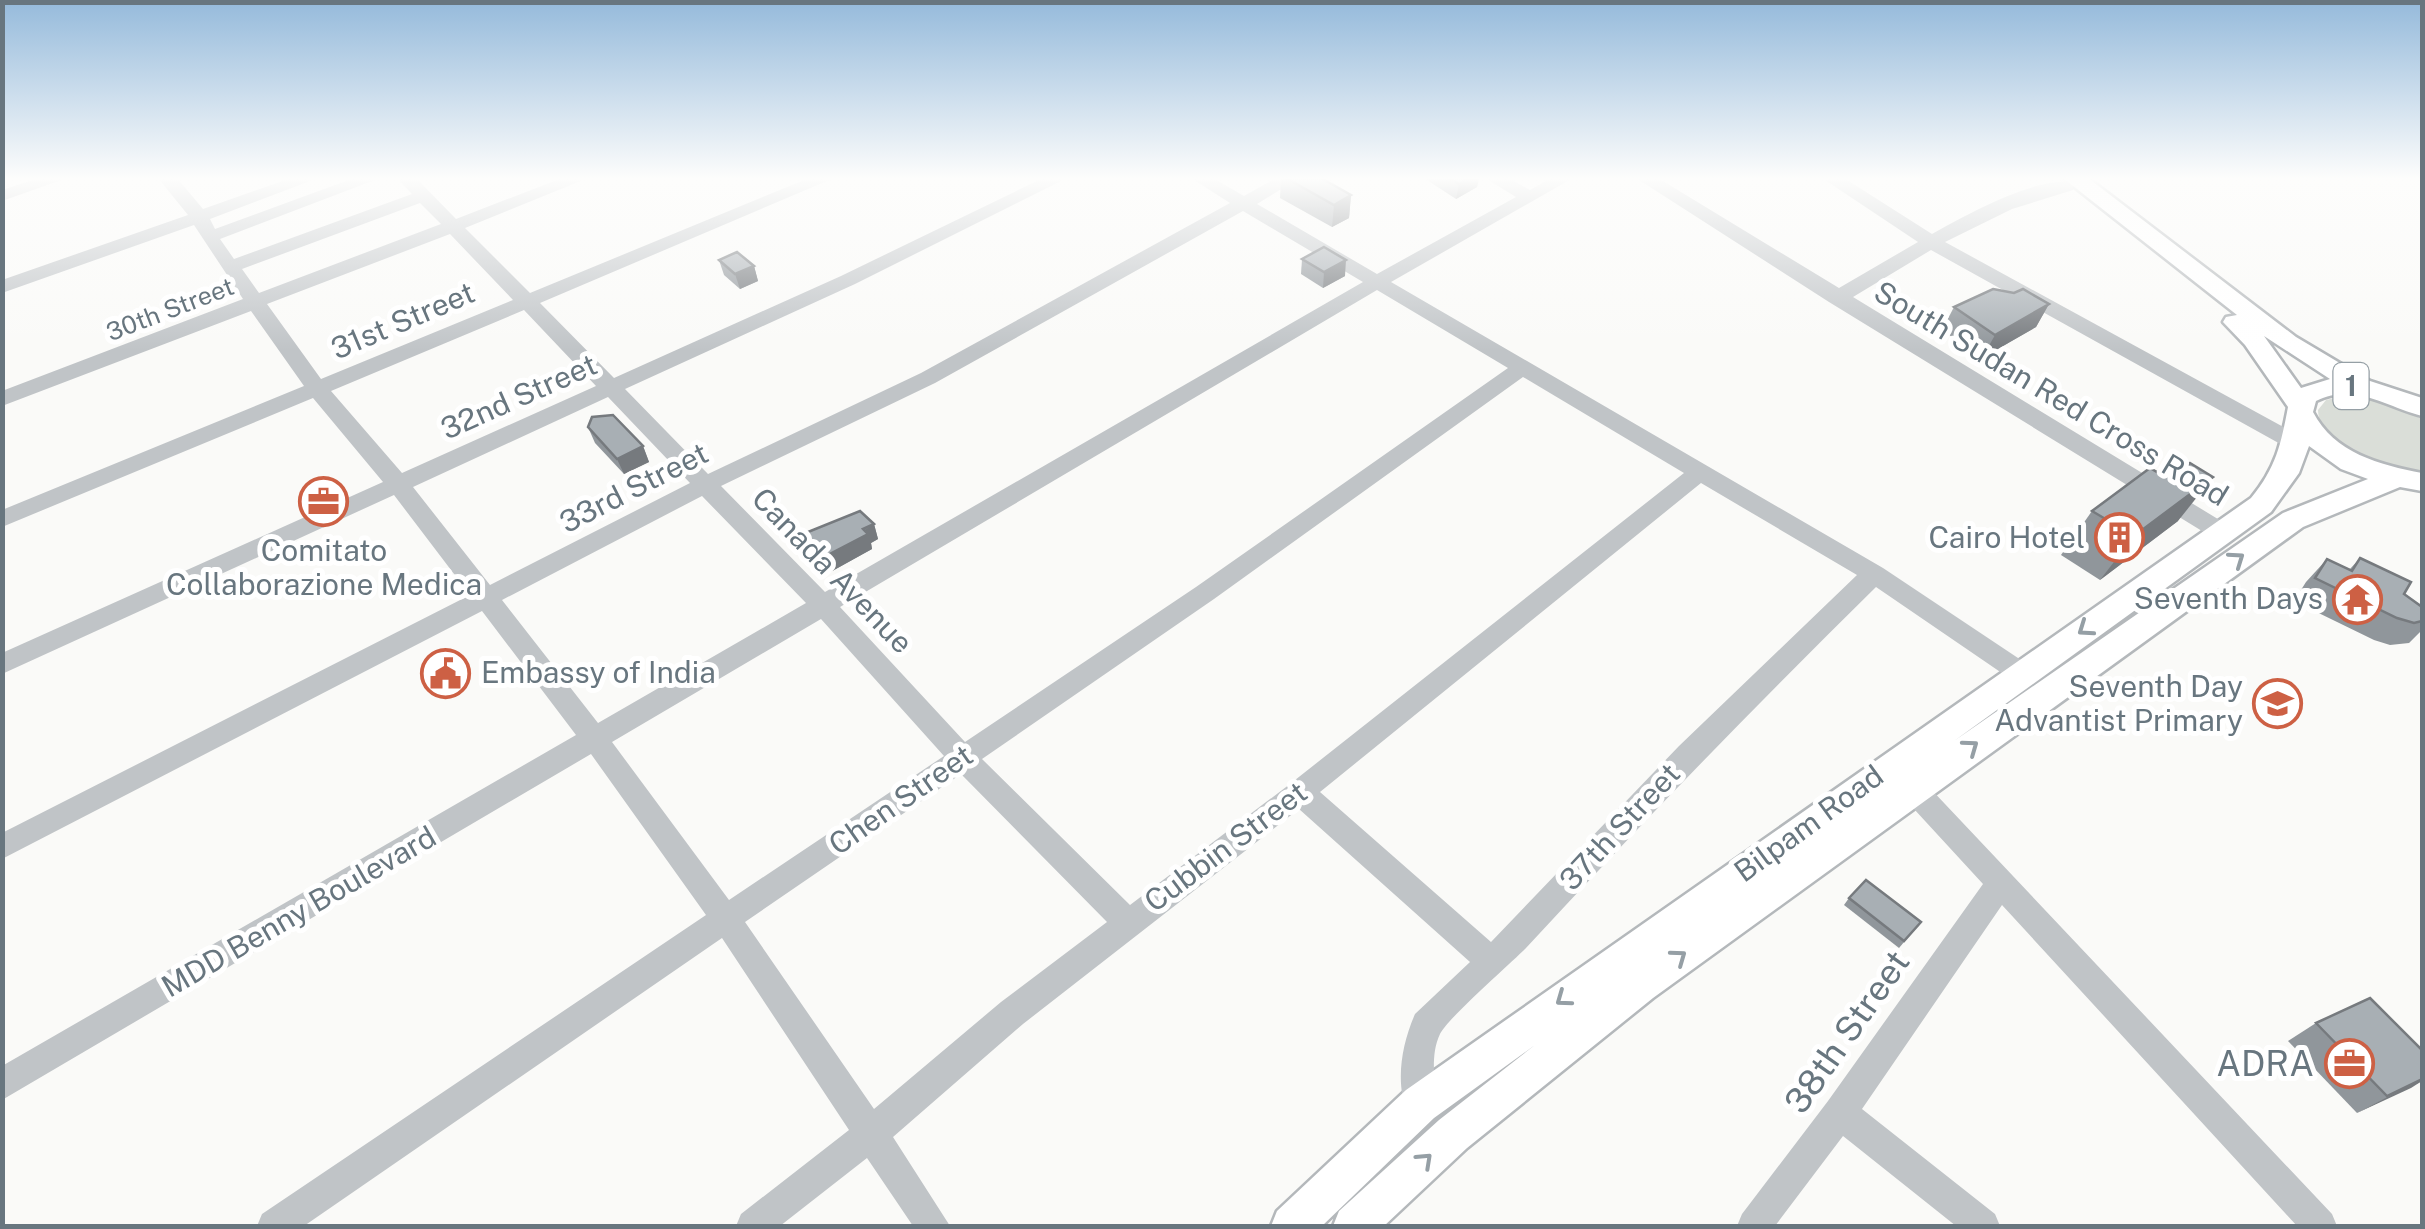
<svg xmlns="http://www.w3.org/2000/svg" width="2425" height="1229" font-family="'Public Sans',sans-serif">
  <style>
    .green { fill: #daded8 }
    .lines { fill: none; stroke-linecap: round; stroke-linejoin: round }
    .major-casing { stroke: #b4b8bb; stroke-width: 5 }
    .minor { fill: #c0c4c7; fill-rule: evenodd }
    .major { fill: #fff; fill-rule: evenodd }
    .wall { fill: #90969b }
    .shaded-wall { fill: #767a7e }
    .building { fill: #a8afb4; stroke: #767a7e; stroke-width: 2.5 }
    .oneway { stroke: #959fa5 }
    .labels { text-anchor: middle; stroke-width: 10; stroke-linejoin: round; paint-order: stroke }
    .far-street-label { font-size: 25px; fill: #68767f; stroke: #fff }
    .shield { fill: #fff; stroke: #959fa5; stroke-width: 2.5 }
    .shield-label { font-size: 28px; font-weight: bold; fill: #68767f }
    .street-label { font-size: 30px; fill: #68767f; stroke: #fff }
    .poi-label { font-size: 30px; fill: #68767f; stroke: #fff; text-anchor: end }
    .near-street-label { font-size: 35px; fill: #68767f; stroke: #fff }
    .near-poi-label { font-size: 35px; fill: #68767f; stroke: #fff; text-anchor: end }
  </style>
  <rect width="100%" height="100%" fill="#fafaf8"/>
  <path class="green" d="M2344 396 2381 400 2422 419V471C2389 471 2319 452 2318 410L2326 400Z"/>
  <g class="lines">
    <defs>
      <path id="major" d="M2063 178H2088L2296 337 2370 381 2422 398V416C2386 407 2355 382 2316 401L2313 412C2334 453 2380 465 2422 473V491L2400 487 2303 527 1653 998 1467 1148 1384 1226H1333L1339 1211 1439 1120 1535 1045 1434 1118 1322 1226H1271L1277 1211 1406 1090 2251 498C2276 468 2281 444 2288 407L2245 345 2223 322 2226 317 2237 315ZM2264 336 2330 379 2301 388ZM2309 446 2341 469 2368 479 2283 513 1954 741 2271 512 2299 473Z"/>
    </defs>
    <use href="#major" class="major-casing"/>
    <g class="minor">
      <polygon points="39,178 67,178 2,201 2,190"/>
      <path d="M158 178H177L203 209 291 178H318L210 219 215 229 354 178H380L220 239 234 259 412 194 397 178H416L456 219 562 178H588L465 228 530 293 809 178H834L540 303 614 378 841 276 1043 178H1067L855 284 625 389 708 474 921 373 1230 203 1191 178H1213L1244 196 1276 178H1299L1257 204 1377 274 1516 197 1485 178H1508L1530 190 1551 178H1573L1391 282 1883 568 2030 666 2034 673 2030 680H2012L1876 587C1756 705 1640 825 1526 948 1509 965 1447 1019 1440 1034 1427 1061 1440 1095 1432 1116L1420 1121 1408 1116C1395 1083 1401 1046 1415 1014L1470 962 1299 809 1023 1024 893 1137 950 1226H913L867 1158 780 1226H736L741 1214 849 1130 722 938 304 1226H257L262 1214 706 915 591 754 2 1100V1066L576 735 482 611 2 859V833L470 595 394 495 2 674V653L383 482 313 398 2 527V510L304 386 251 311 2 406V391L243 299 194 225 2 293V280L188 215ZM420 203 441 224 259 293 242 269ZM1243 211 1363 282 825 592 721 486 935 383ZM450 234 513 300 321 379 267 304ZM1377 290 1508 368 1196 587 965 742 840 607ZM524 310 596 386 402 473 331 391ZM1523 377 1684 473 1290 784 1130 905 982 759 1214 599ZM608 397 690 483 490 585 413 487ZM1701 483 1857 575 1679 746 1491 942 1320 792ZM702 496 806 603 598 723 502 600ZM821 619 944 756 729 900 612 742ZM961 774 1107 922 1001 1002 874 1109 745 922Z"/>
      <path d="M1636 178H1658L1839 288 1918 242 1822 178H1844L1932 234C1964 216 2036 176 2073 182V190L2012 209 1945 242 2307 440 2310 445 2307 450H2291L1931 250 1853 297 2231 527 2235 533 2223 541 2215 539 1829 302Z"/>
      <polygon points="1901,764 1911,768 2332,1214 2337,1226 2297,1226 2002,905 1862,1109 1995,1214 2000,1226 1956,1226 1843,1136 1775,1226 1737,1226 1742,1214 1828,1101 1983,884 1891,784 1887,776 1891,768"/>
    </g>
    <use href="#major" class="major"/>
  </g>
  <g class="wall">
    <polygon points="1281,178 1321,178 1351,195 1349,218 1332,227 1280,198"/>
    <polygon points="1424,178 1479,178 1477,187 1456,199"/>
    <polygon points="1302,259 1345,276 1323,288 1301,274"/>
    <polygon points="719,260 754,266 758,281 740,289 724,275"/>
    <polygon points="2014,293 2049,304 2036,327 1982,358 1942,330 1954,307"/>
    <polygon points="588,427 643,446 649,462 624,474 595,443"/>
    <polygon points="2177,473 2178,521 2100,580 2061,555 2092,511 2162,475"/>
    <polygon points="874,524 878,539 871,543 872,549 825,575 803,552 798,536"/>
    <polygon points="2360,558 2404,594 2422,607 2422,630 2409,643 2390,645 2374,640 2294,601 2306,582 2327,559 2350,569"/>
    <polygon points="1849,898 1921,922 1899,948 1844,905"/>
    <polygon points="2316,1023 2422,1050 2422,1081 2357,1113 2288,1041"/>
  </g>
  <g class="shaded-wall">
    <polygon points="1469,178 1479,178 1477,187 1456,199 1459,184"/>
    <polygon points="1351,195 1349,218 1332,227 1334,205"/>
    <polygon points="1346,260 1345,276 1323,288 1324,272"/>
    <polygon points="754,266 758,281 740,289 735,274"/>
    <polygon points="2049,304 2036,327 1982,358 1995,335"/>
    <polygon points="643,446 649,462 624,474 617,459"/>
    <polygon points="2213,477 2178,521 2100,580 2134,536"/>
    <polygon points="874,524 878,539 871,543 872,549 825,575 820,559"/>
    <polygon points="2422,1079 2422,1081 2411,1088 2357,1113"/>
  </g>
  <g class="building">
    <polygon points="1286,178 1321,178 1351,195 1334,205"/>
    <polygon points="1449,178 1469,178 1459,184"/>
    <polygon points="1324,247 1346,260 1324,272 1302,259"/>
    <polygon points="737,252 754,266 735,274 719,260"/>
    <polygon points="1993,289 2014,293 2023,289 2049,304 1995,335 1954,307"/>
    <polygon points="613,415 643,446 617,459 588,427 592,417"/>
    <polygon points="2190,463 2213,477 2134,536 2092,511 2150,468 2162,475 2170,469 2177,473"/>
    <polygon points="860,511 874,524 863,529 868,534 820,559 798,536"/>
    <polygon points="2360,558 2411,582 2404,594 2422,607 2422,621 2414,623 2397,618 2315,578 2327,559 2352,571"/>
    <polygon points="1866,880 1921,922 1904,941 1849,898"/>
    <polygon points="2370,998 2422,1050 2422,1079 2387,1096 2316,1023"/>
  </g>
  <defs><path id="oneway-chevron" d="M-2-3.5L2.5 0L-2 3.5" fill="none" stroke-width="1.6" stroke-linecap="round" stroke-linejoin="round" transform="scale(2.5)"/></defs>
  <g class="oneway">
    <use href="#oneway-chevron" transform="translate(2237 559) rotate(-35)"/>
    <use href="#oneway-chevron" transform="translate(2085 629) rotate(145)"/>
    <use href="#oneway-chevron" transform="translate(1971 747) rotate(-36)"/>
    <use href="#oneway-chevron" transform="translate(1679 957) rotate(-36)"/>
    <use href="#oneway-chevron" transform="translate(1563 999) rotate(144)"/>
    <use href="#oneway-chevron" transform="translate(1425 1160) rotate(-43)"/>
  </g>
  <linearGradient id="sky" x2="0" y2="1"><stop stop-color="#95badb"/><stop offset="0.51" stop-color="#fdfdfc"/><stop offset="1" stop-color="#fdfdfc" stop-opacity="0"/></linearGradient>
  <rect width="2425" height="350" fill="url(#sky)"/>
  <defs>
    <symbol id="office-ring" viewBox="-11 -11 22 22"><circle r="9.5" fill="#fff" stroke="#cd6044" stroke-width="1.5"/><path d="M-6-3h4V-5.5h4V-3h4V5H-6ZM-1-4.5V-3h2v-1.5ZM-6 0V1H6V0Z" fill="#cd6044"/></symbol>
    <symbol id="building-ring" viewBox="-11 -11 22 22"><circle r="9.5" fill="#fff" stroke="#cd6044" stroke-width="1.5"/><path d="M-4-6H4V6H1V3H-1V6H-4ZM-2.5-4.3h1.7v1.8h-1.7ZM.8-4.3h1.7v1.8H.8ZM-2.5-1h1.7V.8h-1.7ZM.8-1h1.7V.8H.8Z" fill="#cd6044"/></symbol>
    <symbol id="temple-ring" viewBox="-11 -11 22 22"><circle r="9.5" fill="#fff" stroke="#cd6044" stroke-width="1.5"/><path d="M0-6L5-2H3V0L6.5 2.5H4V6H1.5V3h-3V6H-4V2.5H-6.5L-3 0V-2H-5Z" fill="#cd6044"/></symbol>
    <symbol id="civic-ring" viewBox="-11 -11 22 22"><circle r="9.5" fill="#fff" stroke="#cd6044" stroke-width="1.5"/><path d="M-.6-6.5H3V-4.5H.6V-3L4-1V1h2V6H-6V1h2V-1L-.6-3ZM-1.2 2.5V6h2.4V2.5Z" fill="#cd6044"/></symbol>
    <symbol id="school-ring" viewBox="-11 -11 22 22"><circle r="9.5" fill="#fff" stroke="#cd6044" stroke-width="1.5"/><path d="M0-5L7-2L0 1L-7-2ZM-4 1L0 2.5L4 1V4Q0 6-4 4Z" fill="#cd6044"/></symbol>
  </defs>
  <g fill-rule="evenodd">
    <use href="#office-ring" x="296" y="474" width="55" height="55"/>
    <use href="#building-ring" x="2092" y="510" width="55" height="55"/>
    <use href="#temple-ring" x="2330" y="572" width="55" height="55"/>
    <use href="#civic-ring" x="418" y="646" width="55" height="55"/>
    <use href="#school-ring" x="2250" y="676" width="55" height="55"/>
    <use href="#office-ring" x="2322" y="1036" width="55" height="55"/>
  </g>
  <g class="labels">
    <g class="far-street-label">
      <text transform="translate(170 309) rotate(-21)" y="9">30th Street</text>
    </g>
    <rect class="shield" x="2333.5" y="363" width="35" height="46" rx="8"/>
    <g class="shield-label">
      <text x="2351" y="396">1</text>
    </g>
    <g class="street-label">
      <text transform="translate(403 321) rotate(-23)" y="10">31st Street</text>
      <text transform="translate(2051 394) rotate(31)" y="10">South Sudan Red Cross Road</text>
      <text transform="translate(519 397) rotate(-24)" y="10">32nd Street</text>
      <text transform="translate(634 488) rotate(-27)" y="10">33rd Street</text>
      <text transform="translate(832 571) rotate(46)" y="10">Canada Avenue</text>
      <text transform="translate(901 800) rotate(-35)" y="10">Chen Street</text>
      <text transform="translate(1809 824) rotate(-36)" y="10">Bilpam Road</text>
      <text transform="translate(1620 827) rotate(-47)" y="10">37th Street</text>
      <text transform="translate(1226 847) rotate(-37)" y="10">Cubbin Street</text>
      <text transform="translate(299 912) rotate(-30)" y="10">MDD Benny Boulevard</text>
    </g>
    <g class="poi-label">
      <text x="2085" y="548">Cairo Hotel</text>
      <text x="324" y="561" text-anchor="middle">Comitato<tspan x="324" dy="34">Collaborazione Medica</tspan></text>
      <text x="2323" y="609">Seventh Days</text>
      <text x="481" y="683" text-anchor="start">Embassy of India</text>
      <text x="2243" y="697">Seventh Day<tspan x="2243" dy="34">Advantist Primary</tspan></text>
    </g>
    <g class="near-street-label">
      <text transform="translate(1847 1032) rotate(-55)" y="12">38th Street</text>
    </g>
    <g class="near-poi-label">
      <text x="2314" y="1076">ADRA</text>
    </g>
  </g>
  <rect width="2425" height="1229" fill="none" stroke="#68767f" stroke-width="10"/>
</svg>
